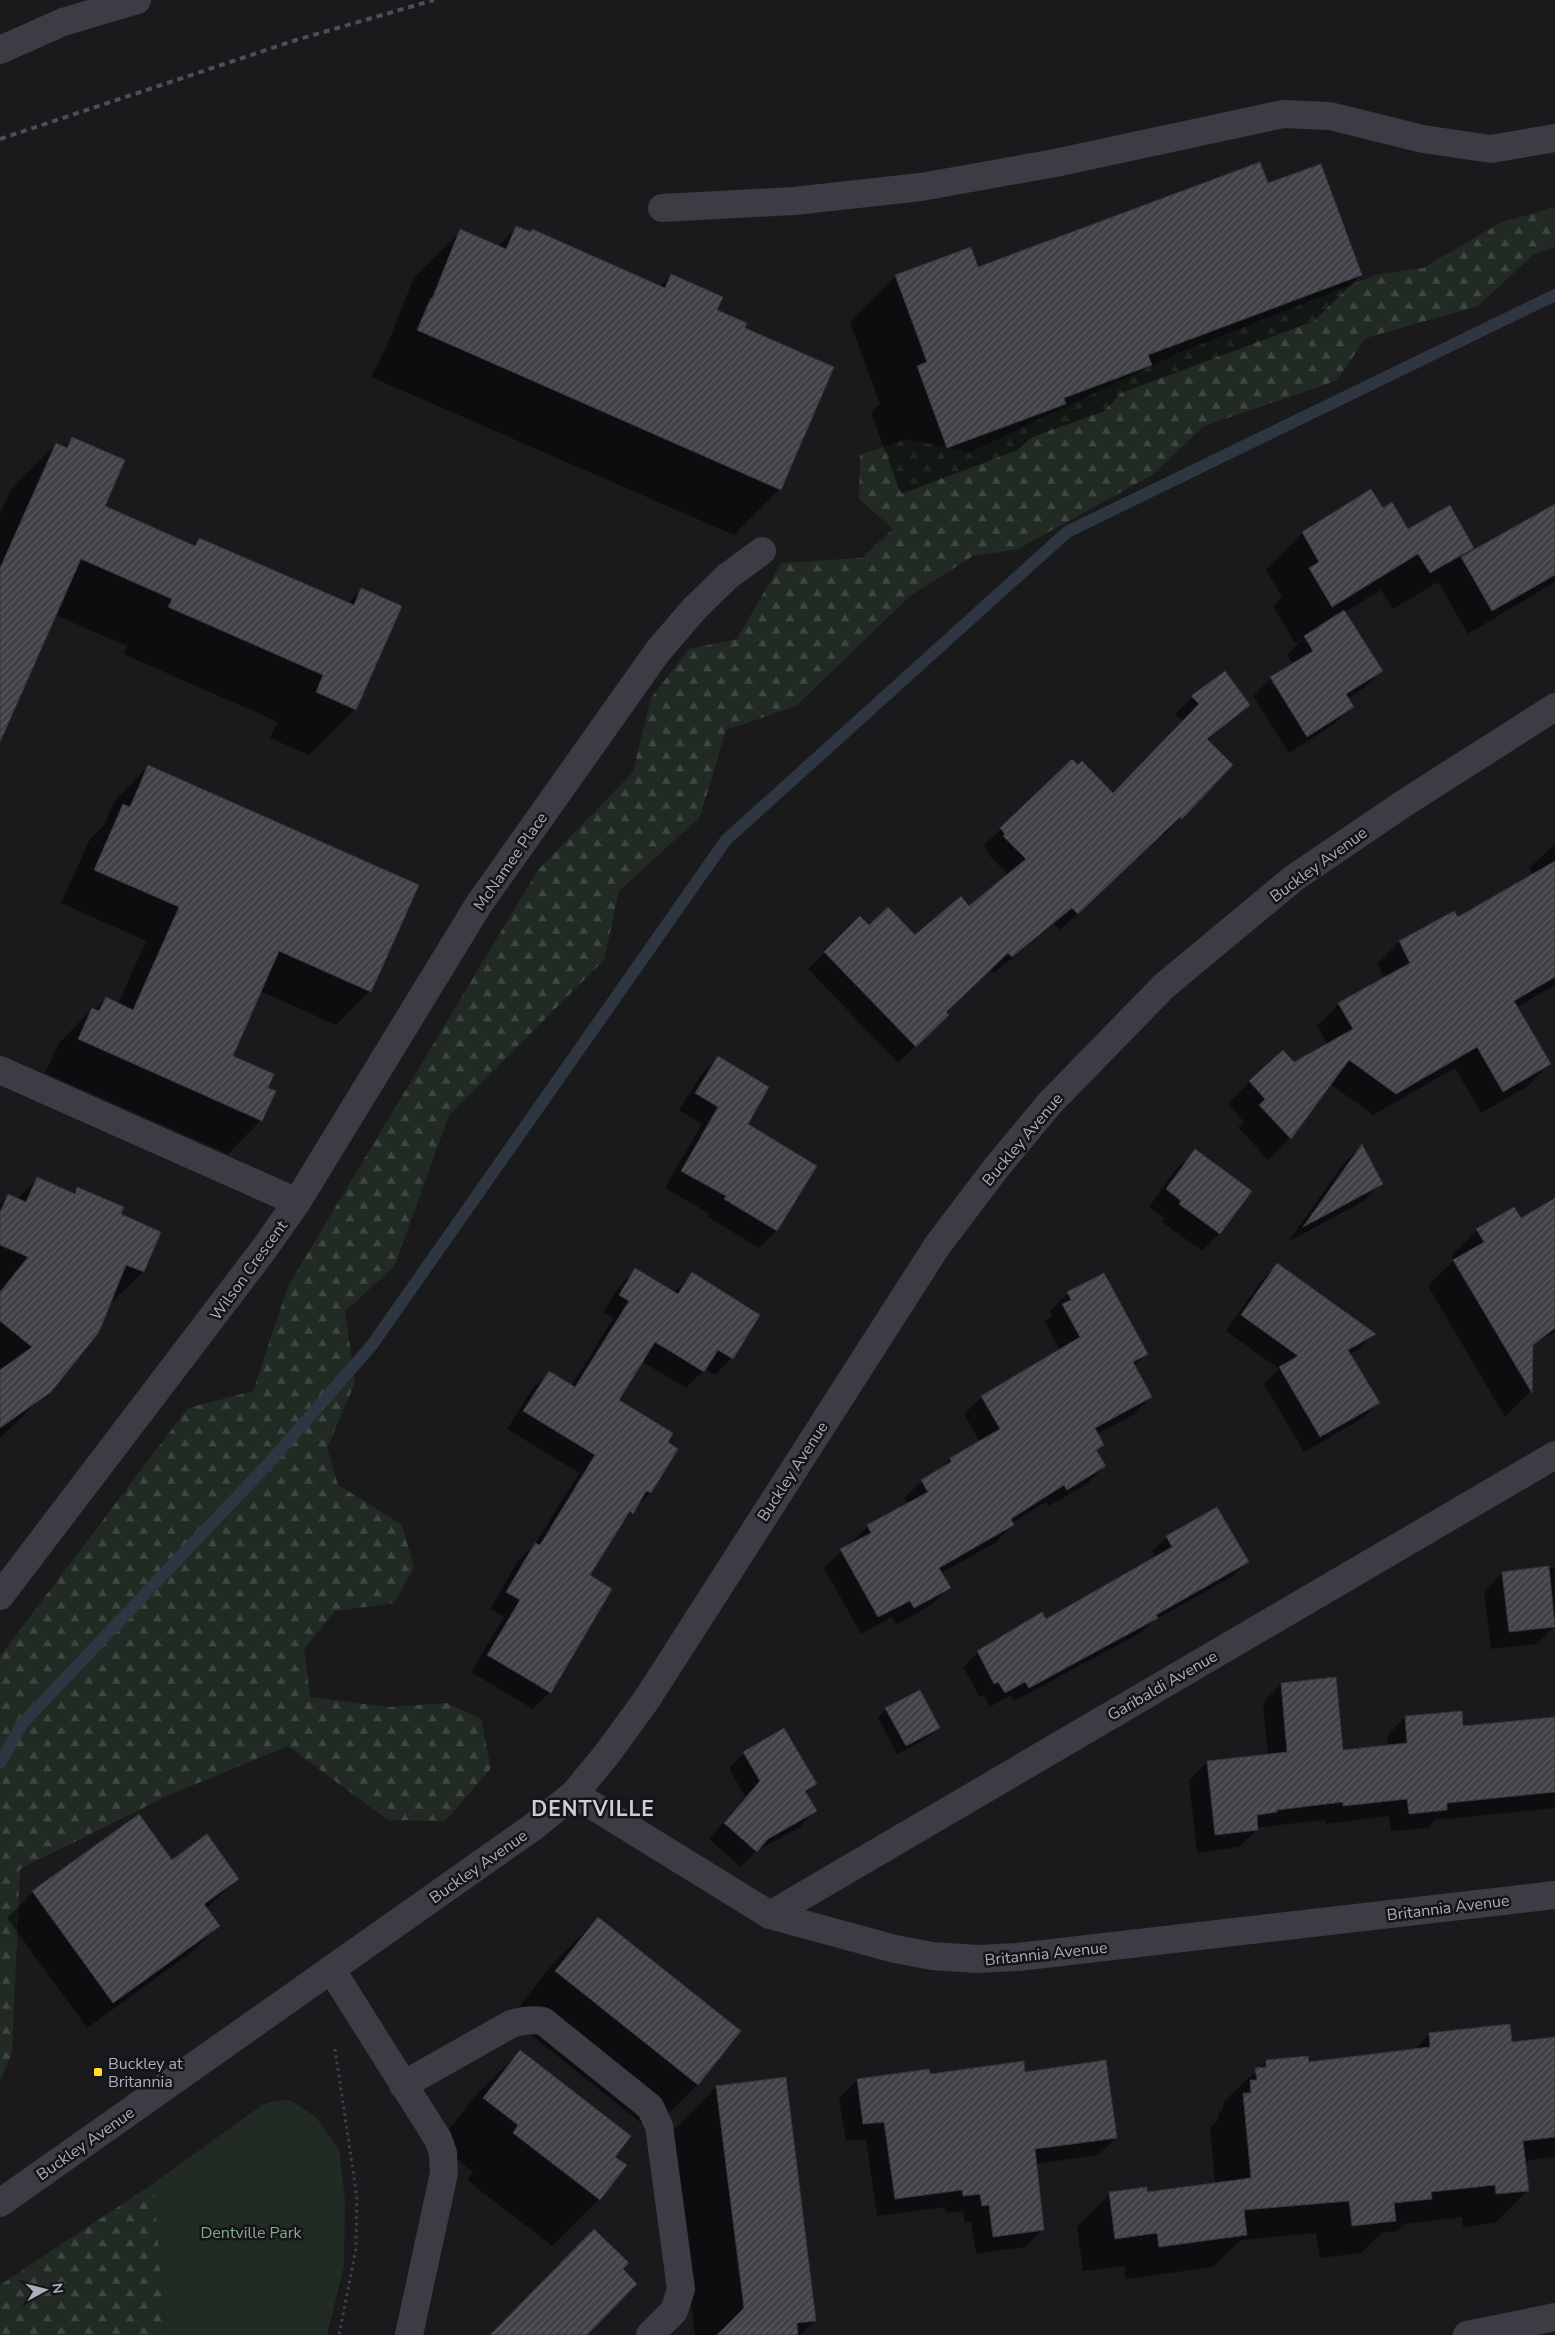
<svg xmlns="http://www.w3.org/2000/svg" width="1555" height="2335" font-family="'Nunito Sans',sans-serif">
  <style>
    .forest { fill: url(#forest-firs) }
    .park { fill: #212b24 }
    .shadow { fill: #0007 }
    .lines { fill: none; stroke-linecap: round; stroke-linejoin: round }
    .stream { stroke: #2e3642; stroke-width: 12 }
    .building { fill: url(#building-hatch); stroke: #353439 }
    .path { stroke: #404149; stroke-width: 3; stroke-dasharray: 2.5 4; stroke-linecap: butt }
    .minor { stroke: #3c3c44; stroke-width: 28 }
    .rail { stroke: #4d4e57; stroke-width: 4; stroke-dasharray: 6 5; stroke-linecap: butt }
    .poi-dot { fill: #ffdc2f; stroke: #151518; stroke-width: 2 }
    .labels { text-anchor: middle; stroke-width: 5; stroke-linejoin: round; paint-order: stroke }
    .street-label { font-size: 16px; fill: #abaebd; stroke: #151518 }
    .poi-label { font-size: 16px; fill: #abaebd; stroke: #151518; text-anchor: start }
    .park-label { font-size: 16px; fill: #81aa8a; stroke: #151518 }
    .district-label { font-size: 21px; font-weight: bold; letter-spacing: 1px; fill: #cdced9; stroke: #151518 }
  </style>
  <defs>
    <pattern id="forest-firs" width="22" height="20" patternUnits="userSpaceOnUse" patternTransform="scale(1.25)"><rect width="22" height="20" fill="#212b24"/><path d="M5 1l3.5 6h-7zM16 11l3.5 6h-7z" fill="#3f4742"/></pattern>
    <pattern id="building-hatch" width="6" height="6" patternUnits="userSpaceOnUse" patternTransform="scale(1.25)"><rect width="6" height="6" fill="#414247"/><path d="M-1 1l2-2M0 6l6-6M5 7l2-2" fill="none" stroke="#5a5b60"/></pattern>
  </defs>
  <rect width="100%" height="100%" fill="#1a1a1d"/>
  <g class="forest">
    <polygon points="1555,207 1555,247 1533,255 1478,306 1366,338 1336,381 1204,426 1152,475 1018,549 973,556 910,596 796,706 726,730 700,817 619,891 604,960 449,1115 394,1267 345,1311 355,1383 327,1448 338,1485 402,1525 414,1567 394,1603 335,1611 304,1649 310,1697 389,1707 447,1703 481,1719 491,1768 445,1821 388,1820 288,1746 167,1796 20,1869 12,2053 0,2081 0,1656 188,1408 253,1391 288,1286 538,870 633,772 651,698 689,649 737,639 781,563 862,558 893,529 859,499 860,455 906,439 971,452 1176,354 1376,275 1423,268 1500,223"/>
    <polygon points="154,2183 165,2335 0,2335 0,2285"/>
  </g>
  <polygon class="park" points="290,2100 316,2117 339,2150 345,2199 344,2266 327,2335 165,2335 154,2183 262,2105 275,2101"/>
  <g class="shadow">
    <polygon points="517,227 659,287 671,276 743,329 780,489 734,535 371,377 388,343 414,277 461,231 498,247"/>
    <polygon points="977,268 1361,275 1314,321 1121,393 1104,411 1030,438 1018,450 901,494 871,413 880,404 850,322 896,276"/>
    <polygon points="73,438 103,507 192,546 199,539 347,604 361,590 355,709 309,755 270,738 278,722 123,654 127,646 55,615 0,739 0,513 10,491 56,444 63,447"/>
    <polygon points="1371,491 1382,509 1408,531 1473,547 1464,556 1555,506 1555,582 1468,634 1438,582 1393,609 1381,590 1345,612 1381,671 1364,688 1347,699 1352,707 1334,724 1289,753 1253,696 1271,678 1293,664 1287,655 1302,640 1295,643 1273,606 1282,597 1266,570 1302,533"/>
    <polygon points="1225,672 1248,705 1207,741 1231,765 1164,835 1162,833 1060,930 1054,924 994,973 990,968 945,1013 947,1015 898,1063 808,969 860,917 869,927 915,937 969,908 1008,875 987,853 989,852 984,845 1072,760 1112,795 1183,722 1175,714 1192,697"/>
    <polygon points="148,767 370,991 336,1025 260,991 232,1056 267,1089 261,1120 228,1154 45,1073 59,1043 92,1009 94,1010 106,999 118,1004 146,941 61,903 90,839 104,825 115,800"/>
    <polygon points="1555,844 1555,985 1516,1008 1549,1064 1528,1086 1481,1113 1455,1068 1373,1115 1330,1084 1290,1138 1268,1160 1238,1127 1244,1122 1228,1103 1283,1051 1294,1064 1328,1045 1317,1026 1339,1004 1385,978 1377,964 1399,942 1454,913 1457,919 1533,875 1529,868"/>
    <polygon points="718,1058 746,1124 815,1166 776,1231 759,1248 708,1217 710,1214 665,1188 702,1124 679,1110 701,1075"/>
    <polygon points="1361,1146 1381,1183 1364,1201 1288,1242 1344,1163"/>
    <polygon points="1195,1151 1250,1191 1219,1234 1202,1251 1162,1222 1165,1219 1149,1207 1177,1168"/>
    <polygon points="37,1179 72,1194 78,1188 119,1215 160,1232 143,1272 107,1307 50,1390 0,1438 0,1204 8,1195 17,1199"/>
    <polygon points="1555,1200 1555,1332 1532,1345 1530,1392 1505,1417 1428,1286 1454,1260 1451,1256 1477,1230 1520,1220"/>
    <polygon points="1277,1264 1374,1334 1359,1349 1350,1354 1379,1402 1363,1418 1304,1452 1264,1384 1279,1369 1226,1331 1262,1280"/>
    <polygon points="635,1270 674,1293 692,1274 732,1358 715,1375 705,1369 686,1388 641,1361 617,1400 676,1449 650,1493 620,1525 588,1576 550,1692 533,1709 471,1672 504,1617 490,1609 518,1561 535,1544 579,1473 507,1429 532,1389 549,1373 571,1386 613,1319 603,1312 619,1287"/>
    <polygon points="1068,1293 1146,1354 1134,1366 1151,1397 1133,1415 1097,1434 1103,1444 1095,1452 1105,1466 1087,1484 1049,1506 1046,1502 1012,1523 1013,1525 995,1543 941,1573 949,1588 931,1605 896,1625 892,1617 861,1634 824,1568 868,1526 908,1505 904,1498 922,1481 939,1471 950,1459 980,1442 964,1414 982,1397 1060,1350 1045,1322 1053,1315 1050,1311"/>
    <polygon points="1167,1537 1247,1562 1233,1576 1153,1621 1142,1632 1014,1701 1011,1695 990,1707 984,1695 980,1697 963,1667 978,1652 1042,1614 1045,1620 1156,1557 1152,1551"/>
    <polygon points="1555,1567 1555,1626 1537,1644 1491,1649 1484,1592 1502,1573"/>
    <polygon points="1281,1684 1342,1751 1388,1746 1387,1736 1405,1717 1461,1712 1462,1727 1555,1718 1555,1808 1435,1820 1428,1828 1391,1831 1389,1816 1326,1824 1325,1820 1260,1827 1239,1847 1197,1853 1189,1780 1207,1762 1268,1755 1263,1702"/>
    <polygon points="886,1709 938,1728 929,1737 897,1754 878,1718"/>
    <polygon points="744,1753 815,1784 805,1794 815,1811 800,1827 755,1852 741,1867 709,1839 745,1797 729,1768"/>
    <polygon points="172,1862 238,1878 206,1909 218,1926 192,1952 87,2028 7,1918 33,1892"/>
    <polygon points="598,1918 739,2031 697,2085 651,2131 510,2018 552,1965"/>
    <polygon points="1429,2034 1511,2044 1555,2038 1555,2157 1530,2160 1525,2165 1528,2190 1495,2223 1463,2227 1462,2217 1405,2224 1397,2231 1381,2233 1361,2253 1320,2258 1316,2233 1241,2240 1213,2267 1126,2279 1124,2266 1083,2271 1077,2227 1110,2194 1146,2193 1215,2184 1210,2128 1218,2120 1218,2115 1223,2109 1223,2102 1267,2061 1308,2064 1413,2051"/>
    <polygon points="520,2052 614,2157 625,2165 599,2199 552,2246 467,2180 473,2172 438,2144 473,2098"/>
    <polygon points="928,2070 928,2076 1024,2073 1116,2138 1098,2155 1036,2164 1042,2230 1025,2247 976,2254 971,2222 965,2223 963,2211 946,2213 945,2207 877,2216 866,2139 846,2141 839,2098 857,2080"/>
    <polygon points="716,2087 815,2321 800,2335 695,2335 670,2134"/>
  </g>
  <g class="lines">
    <polyline class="stream" points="0,1763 22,1724 269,1463 372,1345 726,840 1067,532 1555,295"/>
  </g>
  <g class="building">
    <polygon points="1260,162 1268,183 1321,164 1362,275 1148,355 1152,365 1064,398 1066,404 947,448 917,366 927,362 895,275 971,247 978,267"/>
    <polygon points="516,226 531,232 532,229 665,288 671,274 723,297 717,310 747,323 745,328 834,367 781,490 417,330 431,298 432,299 460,229 506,249"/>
    <polygon points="72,437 125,460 105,506 195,546 199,538 354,605 361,588 402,606 356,710 316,692 323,675 168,607 172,599 81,559 0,742 0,568 56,443 67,448"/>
    <polygon points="1371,489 1383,508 1392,502 1408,529 1450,505 1474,548 1430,573 1418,554 1332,607 1309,568 1319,562 1302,532"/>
    <polygon points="1555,504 1555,575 1492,611 1461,557"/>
    <polygon points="1344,610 1383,671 1346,694 1354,707 1307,737 1270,677 1313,651 1304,636"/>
    <polygon points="1225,671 1250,705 1207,739 1233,765 1182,819 1180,817 1078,914 1072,908 1012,957 1008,953 946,1012 949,1015 916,1047 824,952 860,916 869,925 888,907 915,935 961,896 969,906 1026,859 1003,836 1005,834 1000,828 1072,759 1078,765 1082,761 1113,793 1199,704 1191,696"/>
    <polygon points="148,765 419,885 371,992 279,951 233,1056 274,1074 268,1088 276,1091 262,1121 78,1039 92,1008 99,1011 106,997 133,1010 179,907 94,870 123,804 130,807"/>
    <polygon points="1555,861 1555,977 1514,1001 1551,1064 1503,1092 1477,1047 1396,1094 1349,1060 1291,1139 1259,1105 1265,1099 1249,1081 1283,1050 1294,1062 1353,1029 1338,1003 1410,963 1399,941 1454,911 1458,917"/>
    <polygon points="718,1056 769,1087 748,1124 817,1166 777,1231 724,1199 726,1196 681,1171 718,1107 695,1093"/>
    <polygon points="1362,1144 1383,1184 1303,1227"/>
    <polygon points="1195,1149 1252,1191 1220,1234 1179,1204 1181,1201 1166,1189"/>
    <polygon points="37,1177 75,1194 77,1187 124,1207 121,1214 161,1232 144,1272 126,1265 99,1332 51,1392 0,1428 0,1370 32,1347 0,1321 0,1292 28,1257 0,1245 0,1212 8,1194 26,1202"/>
    <polygon points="1555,1198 1555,1328 1533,1345 1532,1393 1453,1260 1484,1242 1476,1229 1514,1207 1521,1218"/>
    <polygon points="1277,1263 1376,1334 1348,1350 1380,1403 1320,1437 1279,1367 1298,1356 1241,1315"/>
    <polygon points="635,1268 678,1294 692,1272 760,1315 733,1359 718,1350 704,1372 655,1342 619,1400 673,1433 668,1442 678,1449 651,1493 646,1491 633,1514 630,1511 590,1575 612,1589 551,1693 487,1655 520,1600 506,1592 535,1543 540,1545 595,1455 523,1411 549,1371 575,1387 629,1301 619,1295"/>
    <polygon points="1104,1273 1148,1354 1133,1362 1152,1397 1095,1428 1104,1445 1096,1450 1106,1466 1067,1490 1064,1485 1011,1519 1014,1525 939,1568 951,1588 914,1608 910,1601 878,1617 840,1549 871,1533 867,1525 928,1492 921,1480 951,1462 950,1458 1000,1429 981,1396 1080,1337 1062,1304 1071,1300 1067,1292"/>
    <polygon points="1217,1507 1249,1562 1156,1615 1158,1618 1029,1688 1025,1682 1005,1693 998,1682 994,1684 977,1651 1042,1612 1046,1619 1172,1547 1166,1536"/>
    <polygon points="1549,1566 1555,1627 1509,1632 1502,1572"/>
    <polygon points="1336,1677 1343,1750 1407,1743 1405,1716 1462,1711 1463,1726 1555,1717 1555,1792 1447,1803 1447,1810 1409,1814 1407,1799 1343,1806 1343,1802 1277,1810 1277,1812 1257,1815 1258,1830 1215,1835 1207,1761 1287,1752 1281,1683"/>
    <polygon points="920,1690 940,1728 906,1746 885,1708"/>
    <polygon points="784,1728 817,1784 805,1791 817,1811 768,1839 757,1852 724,1823 760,1781 743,1752"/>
    <polygon points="139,1814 172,1860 207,1834 239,1879 204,1904 220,1926 113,2003 32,1891"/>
    <polygon points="598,1917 741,2031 698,2085 555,1971"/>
    <polygon points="1510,2024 1512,2042 1555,2037 1555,2137 1523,2141 1529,2191 1496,2194 1495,2185 1431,2192 1432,2199 1394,2203 1396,2221 1352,2226 1349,2201 1244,2210 1247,2235 1159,2247 1157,2233 1115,2239 1109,2192 1147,2187 1147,2192 1251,2178 1243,2093 1251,2093 1250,2080 1257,2080 1255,2068 1266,2067 1266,2060 1308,2056 1309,2062 1430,2047 1429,2033"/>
    <polygon points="520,2050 631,2136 615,2157 627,2165 600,2200 513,2133 518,2125 483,2098"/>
    <polygon points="1106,2060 1117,2138 1035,2149 1044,2230 993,2237 989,2205 982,2206 980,2194 963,2196 962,2190 895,2199 884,2122 863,2124 857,2079 929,2069 930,2074 1024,2061 1025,2072"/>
    <polygon points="786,2077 816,2321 797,2323 798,2335 717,2335 744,2308 716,2086"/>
    <polygon points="594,2229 629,2263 623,2269 637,2284 587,2335 490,2335"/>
  </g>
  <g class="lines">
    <polyline class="path" points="335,2049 357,2198 356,2249 339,2335"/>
    <g class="minor">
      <polyline points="0,50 63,22 137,0"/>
      <polyline points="662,208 794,201 921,187 1055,163 1283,114 1330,116 1423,139 1491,149 1555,138"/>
      <polyline points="0,1070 297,1202"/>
      <polyline points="0,1596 264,1249 297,1202 479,904 658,651 695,608 728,576 762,551"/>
      <polyline points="574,1794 770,1915 895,1949 932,1956 977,1959 1018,1957 1555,1895"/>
      <polyline points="770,1915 1555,1455"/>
      <polyline points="331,1969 438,2139 443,2153 444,2173 409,2335"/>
      <path d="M403 2085 511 2024C522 2021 531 2019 543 2021L650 2107 659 2126 681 2289 674 2311 650 2335"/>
      <polyline points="0,2203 533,1827 574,1794 607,1754 647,1699 937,1246 996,1168 1049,1104 1164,986 1294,878 1406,802 1555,707"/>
      <polyline points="1467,2335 1555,2317"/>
    </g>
    <polyline class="rail" points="0,139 296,40 434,0"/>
  </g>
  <rect class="poi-dot" x="93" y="2067" width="10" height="10" rx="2.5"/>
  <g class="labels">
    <g class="street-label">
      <text transform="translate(510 861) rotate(-55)" y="6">McNamee Place</text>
      <text transform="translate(1318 864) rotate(-36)" y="6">Buckley Avenue</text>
      <text transform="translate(1022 1139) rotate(-50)" y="6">Buckley Avenue</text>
      <text transform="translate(248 1270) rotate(-54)" y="6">Wilson Crescent</text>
      <text transform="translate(792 1471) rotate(-57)" y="6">Buckley Avenue</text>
      <text transform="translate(1162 1685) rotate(-30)" y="6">Garibaldi Avenue</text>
      <text transform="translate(478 1866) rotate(-35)" y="6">Buckley Avenue</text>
      <text transform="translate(1448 1907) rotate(-7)" y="6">Britannia Avenue</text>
      <text transform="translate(1046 1953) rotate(-6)" y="6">Britannia Avenue</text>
      <text transform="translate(85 2143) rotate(-35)" y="6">Buckley Avenue</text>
    </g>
    <g class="poi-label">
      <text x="108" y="2069">Buckley at<tspan x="108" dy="18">Britannia</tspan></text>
    </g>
    <g class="park-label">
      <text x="251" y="2238">Dentville Park</text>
    </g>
    <g class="district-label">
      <text x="593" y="1816">DENTVILLE</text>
    </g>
  </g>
  <g transform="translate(45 2290) rotate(83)" stroke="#151518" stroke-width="4" paint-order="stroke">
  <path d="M0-4L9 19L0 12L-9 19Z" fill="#abaebd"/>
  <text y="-8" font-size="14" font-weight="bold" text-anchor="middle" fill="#abaebd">N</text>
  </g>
</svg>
